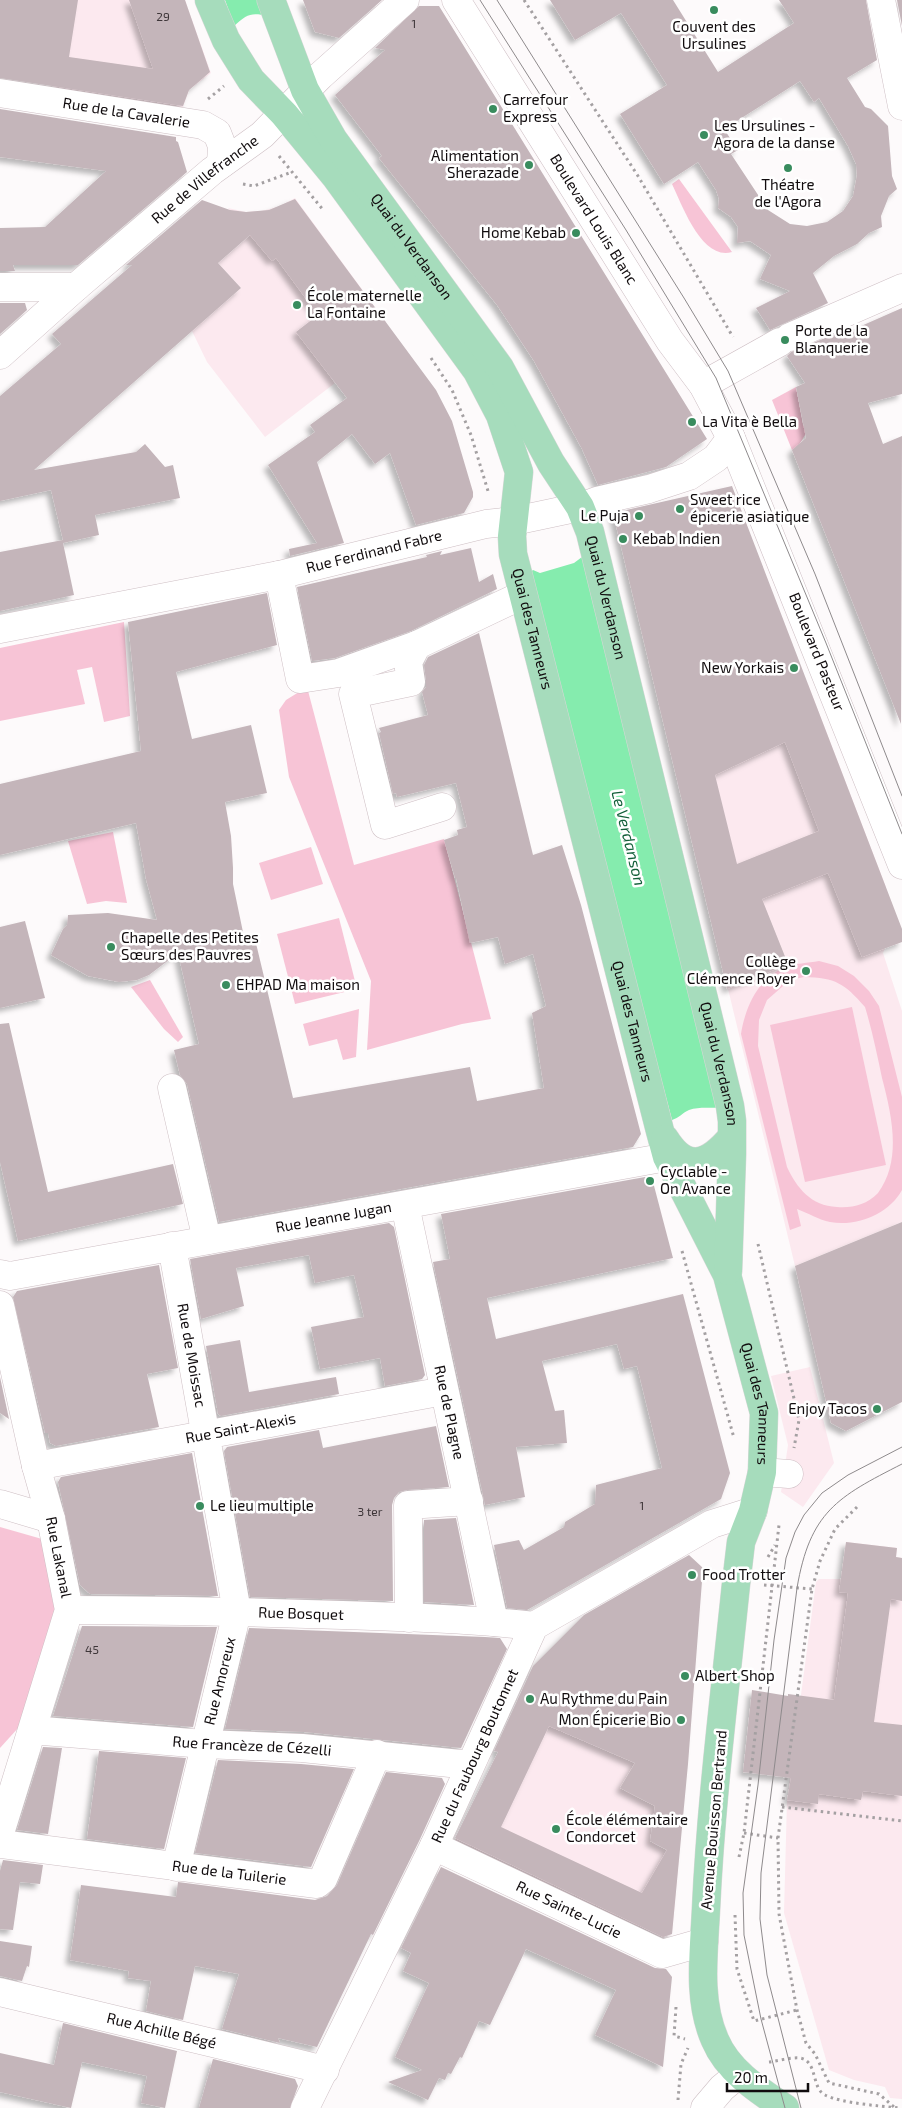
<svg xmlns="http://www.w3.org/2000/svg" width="902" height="2108" font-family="'Exo 2',sans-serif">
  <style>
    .built { fill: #fce9ef }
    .green { fill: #f7c4d6; fill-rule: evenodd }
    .water { fill: #85ecae }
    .building { fill: #c4b5ba; fill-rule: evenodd; filter: url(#shadow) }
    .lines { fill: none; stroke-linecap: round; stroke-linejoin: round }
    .minor-casing { stroke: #cebfc4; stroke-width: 29 }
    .major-casing { stroke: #d9d8d8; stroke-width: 29 }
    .path { stroke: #a4a0a2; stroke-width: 3; stroke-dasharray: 2.5 4; stroke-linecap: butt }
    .minor { stroke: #fff; stroke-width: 28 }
    .major { stroke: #a6dcbc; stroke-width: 28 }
    .tram { stroke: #8e8a8c; stroke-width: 1 }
    .poi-dot { fill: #398c5e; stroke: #fff; stroke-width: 2 }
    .labels { text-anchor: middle; stroke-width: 5; stroke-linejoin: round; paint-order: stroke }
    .number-label { font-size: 12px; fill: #3e3639 }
    .poi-label { font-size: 15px; fill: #110c0e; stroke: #fff; text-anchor: start }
    .street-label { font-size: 15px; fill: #110c0e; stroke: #fff }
    .water-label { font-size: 16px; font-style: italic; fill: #125f39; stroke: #fff }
  </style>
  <defs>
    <filter id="shadow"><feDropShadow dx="-4.5" dy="4.5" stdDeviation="2.5" flood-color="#0004"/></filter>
  </defs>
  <rect width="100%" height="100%" fill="#fdfafb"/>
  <g class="built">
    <polygon points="0,0 185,0 211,73 189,90 182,110 53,89 64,21"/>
    <polygon points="295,198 386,322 324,367 335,383 265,437 207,362 192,331 241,288 218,263 250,235 228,208 246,212 261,211 278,207"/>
    <polygon points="808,684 886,887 885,948 883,953 902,1011 902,1222 795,1266 670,749"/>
    <polygon points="810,1367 834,1463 803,1507 781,1492 788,1445 771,1376"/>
    <polygon points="846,1542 897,1548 896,1557 902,1558 902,2099 890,2098 885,2087 854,2080 829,2070 784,1913 787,1800 816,1582 819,1579 841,1579"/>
    <polygon points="516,1711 635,1763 620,1788 655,1806 650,1841 679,1857 672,1934 663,1938 454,1842 506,1736"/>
  </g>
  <g class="green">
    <path d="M679 179 732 252C702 261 682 205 672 184Z"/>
    <polygon points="796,387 803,425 808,430 799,445 792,450 772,400"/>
    <polygon points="124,622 130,716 104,722 92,667 77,670 85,704 0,721 0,648"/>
    <polygon points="307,687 354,865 444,839 491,1019 462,1024 367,1050 371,981 289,777 279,710 286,700"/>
    <polygon points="113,832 127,903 106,901 87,904 68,841"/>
    <polygon points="311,847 323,884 271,900 259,863"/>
    <polygon points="339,918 357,989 295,1004 277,934"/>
    <path d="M819 961 838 966 854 976 869 991 879 1006 902 1097V1190C889 1214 857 1227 830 1222 819 1220 808 1213 797 1209L801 1226 790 1230 741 1034C745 1008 758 978 784 968 795 963 808 963 819 961ZM804 977C836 978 844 983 865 1007 872 1030 877 1054 882 1078 892 1116 902 1160 878 1193 866 1205 853 1208 837 1207 811 1206 797 1188 787 1167L758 1046 759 1020 767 1000 790 980Z"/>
    <polygon points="150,980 183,1037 178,1042 164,1029 131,987"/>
    <polygon points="852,1007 886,1165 805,1182 770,1025"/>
    <polygon points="359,1009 356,1057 343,1060 337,1039 309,1046 303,1024"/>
    <polygon points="0,1527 42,1539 57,1609 19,1727 0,1748"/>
  </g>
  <g class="water">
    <path d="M225 0H263L268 16C251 12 247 14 234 26Z"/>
    <path d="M582 557 724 1107C712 1109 700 1106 689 1110 682 1113 679 1118 672 1120L527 575 533 570 540 573 574 563Z"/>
  </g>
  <g class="building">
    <polygon points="0,0 78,0 69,57 153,69 129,0 185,0 210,72 189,90 183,106 0,78"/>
    <polygon points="303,0 382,0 339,38 315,32"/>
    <path d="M550 0H673L718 72 794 23 779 0H866L877 60 847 78 865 107 871 109 888 126 892 176 897 189 889 196 881 216 882 227 869 233 857 244 834 256 813 273 828 303 770 330 756 308 790 291 760 279 771 255 750 241 737 243 738 227 731 217 718 208 719 199 716 190 698 162 664 184 620 114 667 85 621 13 575 40ZM800 81 814 102 819 98 848 146 856 164 857 175 853 196 843 211 827 222 807 226 790 224 768 210 731 154 738 150 724 129Z"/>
    <polygon points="897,0 902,0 902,26"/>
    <polygon points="419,6 439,6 707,439 666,467 598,485 582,449 534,361 497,305 379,158 382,156 335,95 385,50 375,48"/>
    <polygon points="0,109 176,137 176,141 178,142 187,172 78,265 13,265 15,271 0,271 0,228 45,227 106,171 0,157"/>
    <polygon points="295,199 436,390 452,421 473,492 473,497 464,513 416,525 390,453 375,464 352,434 317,462 344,543 290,556 289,549 317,543 268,465 315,432 310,425 347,398 296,332 318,315 276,258 272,261 250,235 218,263 241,288 34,470 136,452 145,444 165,467 173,465 180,498 95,515 99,535 63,543 74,595 0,611 0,552 63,540 51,490 0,501 0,396 61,344 52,334 132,265 126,265 202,200 230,210 246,212 269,210"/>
    <polygon points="0,303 25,303 27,310 0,334"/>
    <polygon points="902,308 902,394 868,403 883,444 902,436 901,724 792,450 806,438 796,387 805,383 787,356 791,352 842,331 843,334"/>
    <path d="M732 486 902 929V942L862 957 828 873 762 899 788 964 727 989 613 513ZM785 742 819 831 737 864 715 775Z"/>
    <polygon points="471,548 479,582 493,574 497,589 411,631 335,658 312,661 297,587 427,557 426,555 442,551 440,555"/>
    <polygon points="267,593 277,645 176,672 192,739 251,725 267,793 225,802 231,836 233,868 233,884 244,937 254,935 293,1098 470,1067 477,1101 544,1088 532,1013 546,1006 533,954 505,964 498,937 470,943 456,878 455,878 444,840 458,835 457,830 467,827 456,783 397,797 396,793 393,794 379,733 381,732 379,728 428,715 422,692 426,687 426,680 424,665 428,657 479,633 533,855 562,845 581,905 641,1134 633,1147 219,1222 187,1084 180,1075 174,1050 199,1044 178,953 149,975 137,980 119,982 88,976 51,955 63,929 67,925 68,915 108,913 157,920 146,879 136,823 0,855 0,784 141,751 128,622"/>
    <polygon points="25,921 45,998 0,1008 0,927"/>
    <polygon points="9,1023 48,1192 173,1164 183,1204 18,1241 0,1162 0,1024"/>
    <polygon points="645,1177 653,1182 673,1258 487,1298 496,1339 683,1294 730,1473 721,1499 527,1610 507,1608 494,1545 519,1540 524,1550 564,1527 565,1522 595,1504 596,1485 662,1468 637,1366 624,1369 617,1344 542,1361 555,1411 564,1410 567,1443 516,1447 525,1497 485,1505 433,1262 450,1259 441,1214"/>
    <polygon points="902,1222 902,1402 846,1431 831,1423 795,1266"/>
    <polygon points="389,1223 394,1227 425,1375 422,1379 385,1386 380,1358 320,1369 311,1327 364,1317 354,1275 315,1283 309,1255 236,1268 244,1306 201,1319 190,1259"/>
    <polygon points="159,1265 178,1368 147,1374 159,1427 56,1446 50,1443 48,1433 45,1433 13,1297 17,1291"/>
    <polygon points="240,1340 249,1392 336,1377 339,1394 221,1416 218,1414 206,1346"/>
    <polygon points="0,1377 9,1419 0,1413"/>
    <polygon points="436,1426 449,1487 407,1490 399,1492 394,1498 392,1505 393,1601 250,1597 224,1451 227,1447 319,1430 323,1448"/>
    <polygon points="192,1453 218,1596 90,1594 80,1585 58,1482 61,1477"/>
    <polygon points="456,1518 474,1605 424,1602 424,1520"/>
    <polygon points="846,1542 897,1548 896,1557 902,1558 902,1601 891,1599 874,1722 902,1725 902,1796 863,1791 861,1800 819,1794 818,1804 787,1800 791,1778 743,1772 752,1690 788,1696 788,1694 834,1700 848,1593 839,1592"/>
    <path d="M689 1555 703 1568 688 1764 672 1934 663 1937 455 1838 498 1752 494 1751 533 1666 584 1615ZM549 1726 635 1763 620 1788 655 1806 650 1841 667 1850 642 1893 501 1827Z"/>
    <polygon points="82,1626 217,1627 193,1727 53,1716"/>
    <polygon points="249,1628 485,1637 500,1638 507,1649 461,1748 304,1732 225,1729"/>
    <polygon points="43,1747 62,1748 48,1834 17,1830"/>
    <polygon points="99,1751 186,1758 164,1849 87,1839"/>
    <polygon points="218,1760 301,1764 354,1769 311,1867 195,1853"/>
    <polygon points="386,1772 442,1778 445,1784 420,1839 373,1935 371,1934 317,2047 278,2038 280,2043 222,2029 239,1974 195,1966 183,2020 146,2011 151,1981 128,1978 129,1971 70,1960 81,1885 176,1897 178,1882 315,1900 327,1896 337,1885"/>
    <polygon points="3,1860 43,1865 40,1884 20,1882 13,1930 0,1929 0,1871"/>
    <polygon points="441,1867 655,1968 666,1969 672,1977 663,2067 595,2035 616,1990 526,1949 490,2025 479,2021 462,2058 460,2057 451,2074 448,2073 445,2080 439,2078 428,2100 388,2082 422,2070 395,2057 429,1983 403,1971 411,1953 401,1948"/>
    <polygon points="0,1941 32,1946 29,1967 27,1966 22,1981 0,1976"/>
    <polygon points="63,2023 177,2051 165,2108 141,2103 147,2076 82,2062 71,2108 0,2092 0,2053 54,2065"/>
    <polygon points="213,2059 295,2079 298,2086 290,2108 199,2108"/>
  </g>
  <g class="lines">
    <defs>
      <g id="minor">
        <path id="s1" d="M456 0 670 341 703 385 731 438 902 865"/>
        <polyline points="881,0 902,106"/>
        <path id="s2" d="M0 93 203 125 217 133 222 146 221 164"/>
        <polyline points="0,287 76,287"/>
        <polyline points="790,337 902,288"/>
        <path id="s3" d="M0 355 76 287 212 171 262 135 320 76 405 0"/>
        <polyline points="703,385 780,342"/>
        <polyline points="279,575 300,679 339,673 417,645 522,595"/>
        <path id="s4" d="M0 629 279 575 486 524 514 521 580 507 597 501 649 489 689 476 716 458 731 438"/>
        <polyline points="417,645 408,662 411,682 353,694 385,825 442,807"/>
        <polyline points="172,1088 207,1240"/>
        <path id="s5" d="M405 1205 494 1622"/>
        <path id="s6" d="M172 1246 237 1612 176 1867"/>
        <path id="s7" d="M0 1274 10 1276 667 1157"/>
        <path id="s8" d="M0 1305 36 1466 51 1519 69 1610 0 1833"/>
        <path id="s9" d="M36 1466 444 1391"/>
        <polyline points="762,1472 789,1474"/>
        <polyline points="0,1504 51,1519"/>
        <path id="s10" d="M69 1610C160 1610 251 1612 342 1615 406 1617 470 1619 534 1626"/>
        <polyline points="409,1618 408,1505 469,1501"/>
        <path id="s11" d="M34 1728 43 1731 204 1744 302 1748 470 1765"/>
        <path id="s12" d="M0 1844 317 1884 323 1879 377 1754"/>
        <path id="s13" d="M434 1846 662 1954 704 1942"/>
        <path id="s14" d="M0 1992 325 2070"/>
        <path id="s15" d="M305 2108 434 1846 534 1626 712 1524 753 1511"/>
        <polyline points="705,2108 722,2088 739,2074"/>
      </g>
      <g id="major">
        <path id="s16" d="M209 0 226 40 251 80 284 114 335 176 477 371 500 415 519 472 512 536 513 554 660 1131 667 1157 727 1275 764 1413 762 1472 753 1511 741 1542 736 1584C725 1692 711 1800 706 1909 704 1952 697 2000 715 2040 728 2071 758 2090 785 2108"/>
        <path id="s17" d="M271 0 305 90 333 139 500 368 551 463 580 507 590 532 730 1106 732 1121V1154L728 1271"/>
        <path d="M665 1139C686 1172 707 1166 731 1138"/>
      </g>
    </defs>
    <use href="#minor" class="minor-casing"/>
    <use href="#major" class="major-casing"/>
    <g class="path">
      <polyline points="524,0 638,176 733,337"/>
      <polyline points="208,99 224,86"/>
      <polyline points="279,156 324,211"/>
      <polyline points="243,184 254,186 292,172"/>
      <polyline points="431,358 452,390 471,435 488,491"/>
      <polyline points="758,1244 799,1420 794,1448"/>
      <polyline points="682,1251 734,1438"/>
      <polyline points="857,1507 835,1529 820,1561 812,1589 778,1838 779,1914 797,2010 806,2043 815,2054 829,2083 879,2094 894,2107"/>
      <polyline points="768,1557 775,1545"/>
      <polyline points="764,1585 812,1589"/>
      <polyline points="782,1807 902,1821"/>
      <polyline points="744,1833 778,1838"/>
      <polyline points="739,1857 744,1833 779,1525"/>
      <polyline points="735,1915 737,1969 754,2021 797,2010"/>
      <polyline points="676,2007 674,2036 685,2039"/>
      <path d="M769 2062C778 2061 791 2057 800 2058 818 2061 811 2088 825 2095 841 2103 880 2106 899 2108"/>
      <polyline points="678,2100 681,2064 688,2048"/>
    </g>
    <use href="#minor" class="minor"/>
    <use href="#major" class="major"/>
    <g class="tram">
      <polyline points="480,0 626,230 716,378 826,643 902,834"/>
      <polyline points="497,0 684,298 728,371 815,574 902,796"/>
      <polyline points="785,2108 761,2019 744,1935 743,1893 758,1785 774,1640 786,1558 795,1532 804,1515 822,1493 848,1475 902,1447"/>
      <path d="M801 2108 767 1975 760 1919 761 1873 797 1588C810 1512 837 1497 902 1464"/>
    </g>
  </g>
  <g class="poi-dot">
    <circle cx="714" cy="10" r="5"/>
    <circle cx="493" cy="109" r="5"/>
    <circle cx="704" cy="135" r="5"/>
    <circle cx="529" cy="165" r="5"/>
    <circle cx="788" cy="168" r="5"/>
    <circle cx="576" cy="233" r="5"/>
    <circle cx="297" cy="305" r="5"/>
    <circle cx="785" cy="340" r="5"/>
    <circle cx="692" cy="422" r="5"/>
    <circle cx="680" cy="509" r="5"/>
    <circle cx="639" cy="516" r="5"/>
    <circle cx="623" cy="539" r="5"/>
    <circle cx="794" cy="668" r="5"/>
    <circle cx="111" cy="947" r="5"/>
    <circle cx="806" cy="971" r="5"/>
    <circle cx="226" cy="985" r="5"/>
    <circle cx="650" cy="1181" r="5"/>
    <circle cx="877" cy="1409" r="5"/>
    <circle cx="200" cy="1506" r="5"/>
    <circle cx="692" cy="1575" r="5"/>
    <circle cx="685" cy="1676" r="5"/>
    <circle cx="530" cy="1699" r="5"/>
    <circle cx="681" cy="1720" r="5"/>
    <circle cx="556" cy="1829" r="5"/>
  </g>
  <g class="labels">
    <g class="number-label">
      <text x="163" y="21">29</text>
      <text x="414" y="28">1</text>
      <text x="642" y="1510">1</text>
      <text x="370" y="1516">3 ter</text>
      <text x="92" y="1654">45</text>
    </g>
    <g class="poi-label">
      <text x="714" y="32" text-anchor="middle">Couvent des<tspan x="714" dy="17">Ursulines</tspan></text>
      <text x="503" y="105">Carrefour<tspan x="503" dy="17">Express</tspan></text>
      <text x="714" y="131">Les Ursulines -<tspan x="714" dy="17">Agora de la danse</tspan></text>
      <text x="519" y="161" text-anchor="end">Alimentation<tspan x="519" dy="17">Sherazade</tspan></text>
      <text x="788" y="190" text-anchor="middle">Théatre<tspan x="788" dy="17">de l'Agora</tspan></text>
      <text x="566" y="238" text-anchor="end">Home Kebab</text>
      <text x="307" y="301">École maternelle<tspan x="307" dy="17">La Fontaine</tspan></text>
      <text x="795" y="336">Porte de la<tspan x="795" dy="17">Blanquerie</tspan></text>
      <text x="702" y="427">La Vita è Bella</text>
      <text x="690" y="505">Sweet rice<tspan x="690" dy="17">épicerie asiatique</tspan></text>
      <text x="629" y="521" text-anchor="end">Le Puja</text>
      <text x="633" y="544">Kebab Indien</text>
      <text x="784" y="673" text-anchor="end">New Yorkais</text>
      <text x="121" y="943">Chapelle des Petites<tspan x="121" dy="17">Sœurs des Pauvres</tspan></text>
      <text x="796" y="967" text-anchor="end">Collège<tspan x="796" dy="17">Clémence Royer</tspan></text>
      <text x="236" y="990">EHPAD Ma maison</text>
      <text x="660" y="1177">Cyclable -<tspan x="660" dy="17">On Avance</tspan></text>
      <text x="867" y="1414" text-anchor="end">Enjoy Tacos</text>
      <text x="210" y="1511">Le lieu multiple</text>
      <text x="702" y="1580">Food Trotter</text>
      <text x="695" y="1681">Albert Shop</text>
      <text x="540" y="1704">Au Rythme du Pain</text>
      <text x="671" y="1725" text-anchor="end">Mon Épicerie Bio</text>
      <text x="566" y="1825">École élémentaire<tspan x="566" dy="17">Condorcet</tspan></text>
    </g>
    <g class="street-label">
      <text dy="5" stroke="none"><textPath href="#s2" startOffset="128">Rue de la Cavalerie</textPath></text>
      <text dy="5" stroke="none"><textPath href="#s3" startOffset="270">Rue de Villefranche</textPath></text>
      <text dy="5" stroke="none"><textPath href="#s1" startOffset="259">Boulevard Louis Blanc</textPath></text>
      <text dy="5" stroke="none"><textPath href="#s17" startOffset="286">Quai du Verdanson</textPath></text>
      <text dy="5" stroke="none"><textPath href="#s4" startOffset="382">Rue Ferdinand Fabre</textPath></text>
      <text dy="5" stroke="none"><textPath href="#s17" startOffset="691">Quai du Verdanson</textPath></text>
      <text dy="5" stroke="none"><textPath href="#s16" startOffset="729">Quai des Tanneurs</textPath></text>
      <text dy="5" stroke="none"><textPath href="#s1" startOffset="748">Boulevard Pasteur</textPath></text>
      <text dy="5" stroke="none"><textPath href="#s16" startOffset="1134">Quai des Tanneurs</textPath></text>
      <text dy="5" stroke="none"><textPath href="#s17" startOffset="1171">Quai du Verdanson</textPath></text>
      <text dy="5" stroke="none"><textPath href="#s7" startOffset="339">Rue Jeanne Jugan</textPath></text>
      <text dy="5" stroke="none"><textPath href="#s6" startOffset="111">Rue de Moissac</textPath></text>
      <text dy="5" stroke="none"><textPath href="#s16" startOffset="1539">Quai des Tanneurs</textPath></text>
      <text dy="5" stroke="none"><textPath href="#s5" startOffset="212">Rue de Plagne</textPath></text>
      <text dy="5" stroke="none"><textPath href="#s9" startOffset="208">Rue Saint-Alexis</textPath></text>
      <text dy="5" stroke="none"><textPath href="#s8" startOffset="259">Rue Lakanal</textPath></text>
      <text dy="5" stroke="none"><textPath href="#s10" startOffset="232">Rue Bosquet</textPath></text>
      <text transform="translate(220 1681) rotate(-76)" y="5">Rue Amoreux</text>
      <text dy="5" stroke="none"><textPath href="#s11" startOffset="219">Rue Francèze de Cézelli</textPath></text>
      <text dy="5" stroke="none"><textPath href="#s15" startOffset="391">Rue du Faubourg Boutonnet</textPath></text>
      <text transform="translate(714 1820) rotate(-85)" y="5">Avenue Bouisson Bertrand</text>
      <text dy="5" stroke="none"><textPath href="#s12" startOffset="231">Rue de la Tuilerie</textPath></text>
      <text dy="5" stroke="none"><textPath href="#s13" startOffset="149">Rue Sainte-Lucie</textPath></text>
      <text dy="5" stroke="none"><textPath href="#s14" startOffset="166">Rue Achille Bégé</textPath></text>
    </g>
    <g class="water-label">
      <text transform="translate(629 838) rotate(76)" y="6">Le Verdanson</text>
    </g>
  </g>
  <path d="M727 2083v8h81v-8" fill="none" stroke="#110c0e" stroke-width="2.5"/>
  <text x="734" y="2083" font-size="15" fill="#110c0e" stroke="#ffffff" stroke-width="4" paint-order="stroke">20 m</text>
</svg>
